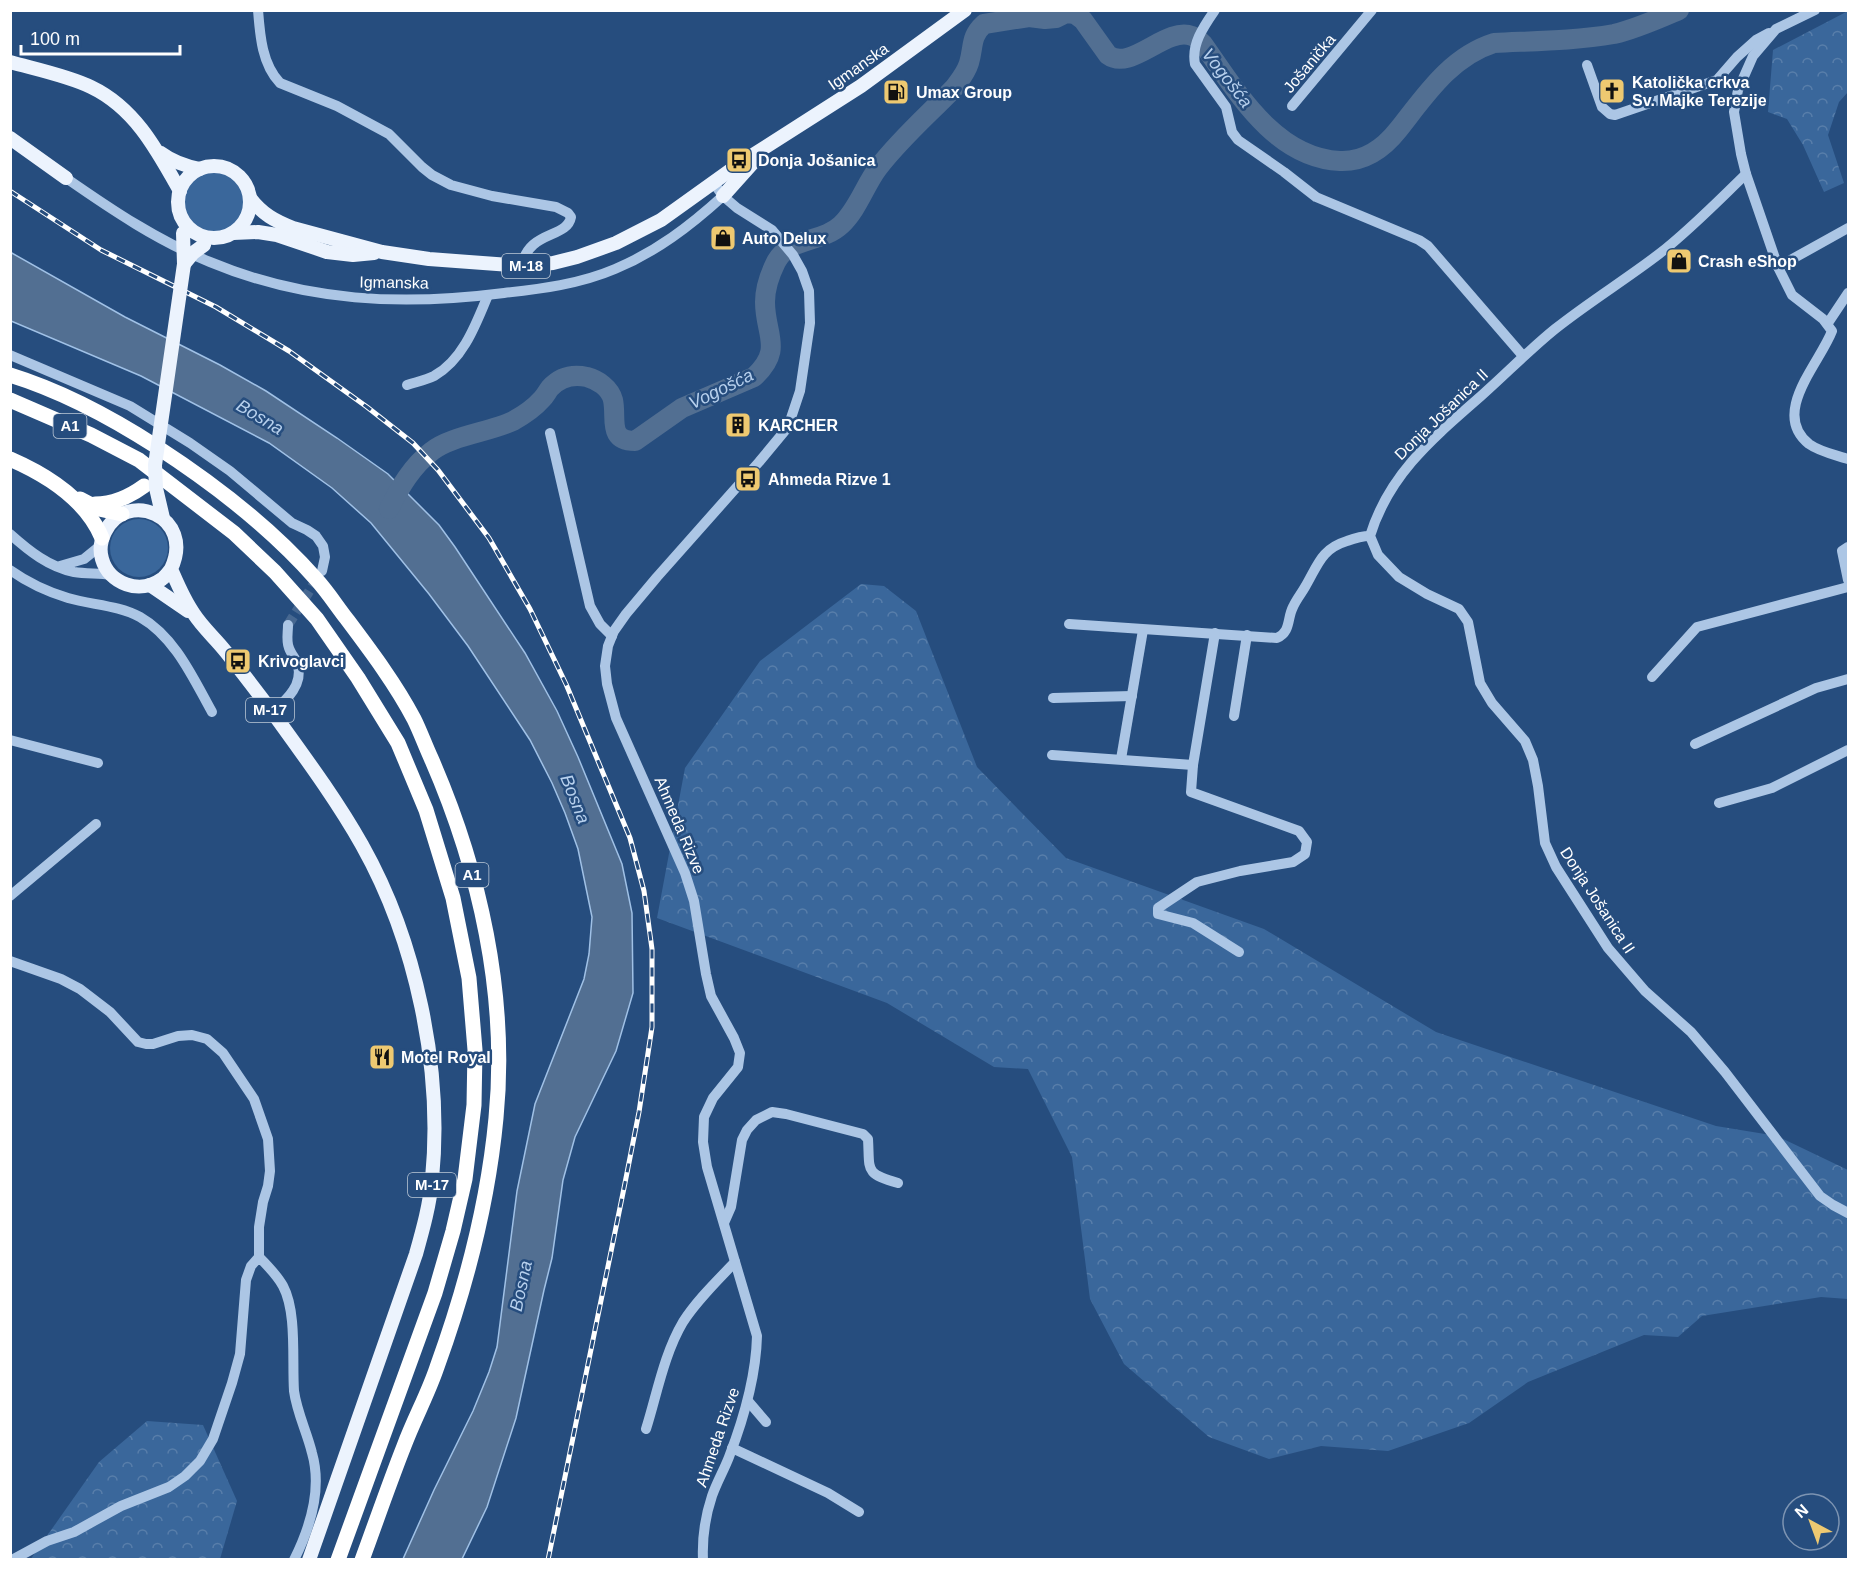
<svg xmlns="http://www.w3.org/2000/svg" width="1859" height="1570" font-family="Arial,sans-serif">
  <style>
    .green { fill: #3a679b }
    .forest { fill: url(#forest-crowns) }
    .water { fill: #526f92; stroke: #a0c1e6; stroke-width: 1.5 }
    .lines { fill: none; stroke-linecap: round; stroke-linejoin: round }
    .river { stroke: #526f92; stroke-width: 20 }
    .minor-tunnel { stroke: #476891; stroke-width: 10; stroke-dasharray: 10 5; stroke-linecap: butt }
    .minor { stroke: #acc6e5; stroke-width: 10 }
    .major { stroke: #ecf3fd; stroke-width: 14 }
    .highway { stroke: #fff; stroke-width: 15 }
    .rail-casing { stroke: #fff; stroke-width: 5 }
    .rail { stroke: #264d7e; stroke-width: 3; stroke-dasharray: 9; stroke-linecap: butt }
    .major-bridge { stroke: #ecf3fd; stroke-width: 14 }
    .labels { text-anchor: middle; stroke-width: 5; stroke-linejoin: round; paint-order: stroke }
    .shield { fill: #264d7e; stroke: #becad8; stroke-width: 1.5 }
    .shield-label { font-size: 15px; font-weight: bold; fill: #fff }
    .street-label { font-size: 16px; fill: #fff; stroke: #264d7e }
    .poi-label { font-size: 16px; font-weight: bold; fill: #fff; stroke: #264d7e; text-anchor: start }
    .water-label { font-size: 18px; font-style: italic; fill: #b7d0ed; stroke: #264d7e }
  </style>
  <defs>
    <pattern id="forest-crowns" width="20" height="18" patternUnits="userSpaceOnUse" patternTransform="scale(1.5)"><rect width="20" height="18" fill="#3a679b"/><path d="M2 6a3 3 0 1 1 6 0M12 15a3 3 0 1 1 6 0" fill="none" stroke="#587eaa"/></pattern>
  </defs>
  <rect width="100%" height="100%" fill="#264d7e"/>
  <g class="green">
    <circle cx="214" cy="201" r="31"/>
    <circle cx="139" cy="548" r="29"/>
  </g>
  <g class="forest">
    <polygon points="1848,11 1848,92 1839,102 1828,135 1844,183 1824,192 1803,145 1787,119 1768,112 1773,50"/>
    <polygon points="861,584 884,586 916,611 977,767 1066,858 1264,929 1436,1032 1716,1126 1777,1136 1848,1170 1848,1299 1821,1297 1702,1316 1678,1337 1644,1335 1528,1382 1469,1423 1388,1451 1321,1446 1269,1459 1209,1437 1124,1364 1090,1299 1072,1157 1028,1069 994,1067 887,1003 657,918 685,768 760,661"/>
    <polygon points="147,1421 203,1425 237,1501 220,1559 30,1560 99,1462"/>
  </g>
  <polygon class="water" points="10,252 125,317 220,365 266,391 337,438 388,474 439,525 455,547 525,653 557,711 578,757 622,864 632,913 633,993 616,1051 575,1137 563,1180 552,1258 544,1290 516,1418 487,1507 462,1559 403,1559 434,1490 473,1411 489,1372 497,1347 517,1191 535,1104 584,979 589,954 592,917 578,849 565,813 552,783 530,740 468,646 429,594 371,523 332,488 269,443 141,376 11,321"/>
  <g class="lines">
    <path class="river" d="M389 509C400 487 412 466 432 451 451 436 490 432 513 421 522 416 535 407 542 399 545 396 547 392 550 388 560 377 573 374 587 377 598 380 610 388 613 400 617 418 607 441 635 441L682 408 754 377C784 349 765 335 765 302 765 288 770 274 776 262 789 237 822 243 841 225 858 209 865 185 878 168 900 139 929 114 954 88 960 80 966 73 969 63 974 46 970 37 984 24L1029 17 1045 19 1056 18 1066 13 1075 14 1083 20 1108 55C1131 72 1166 26 1192 36 1196 37 1200 41 1203 44 1237 92 1275 158 1340 161 1364 162 1383 149 1398 130 1425 96 1450 57 1494 43 1534 41 1574 41 1614 34 1636 29 1658 19 1679 10"/>
    <polyline class="minor-tunnel" points="288,625 320,574"/>
    <g class="minor">
      <path d="M258 10C260 36 262 64 280 83L337 106 389 134 422 167 432 175 451 185 492 196 556 207 568 213 571 217C567 239 528 230 522 266"/>
      <path d="M1215 10C1204 26 1191 44 1195 64L1226 107 1232 132 1238 140 1284 172 1316 197 1419 240 1428 246 1523 356"/>
      <path d="M1815 10 1776 29 1753 56 1738 90 1734 112 1741 154 1746 174 1778 267 1792 295 1823 319 1832 331C1820 363 1770 413 1809 444 1820 452 1836 455 1848 459"/>
      <polyline points="1587,65 1602,107 1610,114 1615,115 1717,80 1737,57 1756,40 1769,33"/>
      <polyline points="1292,106 1372,10"/>
      <path d="M1746 174C1718 201 1690 230 1659 254 1625 280 1589 302 1555 329 1529 350 1506 374 1481 396 1433 438 1389 474 1370 536L1378 555 1399 577 1427 594 1459 609 1468 622 1480 683 1492 703 1525 741 1533 760 1538 786 1545 843 1556 867 1608 948 1645 991 1691 1032 1725 1072 1820 1196 1833 1205 1848 1213"/>
      <path d="M66 178C112 210 158 241 210 262 306 302 402 306 504 293 541 289 580 284 615 269 656 252 690 226 723 196"/>
      <polyline points="1778,267 1848,228"/>
      <polyline points="1828,323 1848,293"/>
      <polyline points="10,355 130,406 190,443 230,471 292,523 307,530 316,536 323,546 325,557 322,571"/>
      <path d="M407 385C416 382 426 380 434 376 463 360 476 324 488 295"/>
      <polyline points="550,433 590,606 600,624 612,636"/>
      <path d="M10 534C29 551 49 567 74 572 87 574 99 573 111 575"/>
      <polyline points="1848,547 1842,551 1848,580"/>
      <polyline points="60,566 84,559 100,546"/>
      <path d="M10 570C27 582 48 592 68 598 92 605 118 605 140 617 175 637 193 678 212 712"/>
      <path d="M1069 624 1277 638C1291 632 1287 618 1293 607 1296 600 1301 594 1305 587 1318 565 1321 549 1347 541 1355 538 1361 536 1370 536"/>
      <polyline points="1215,633 1193,765 1191,792 1299,831 1307,842 1305,854 1293,862 1240,871 1197,882 1158,908 1158,914 1193,923 1239,952"/>
      <polyline points="1652,677 1697,627 1848,587"/>
      <polyline points="1053,698 1132,696"/>
      <path d="M272 713C286 700 303 686 298 665 296 659 291 654 289 648 286 641 288 633 288 625"/>
      <polyline points="1234,716 1247,635"/>
      <polyline points="10,740 98,763"/>
      <polyline points="1695,744 1816,688 1848,679"/>
      <polyline points="1052,755 1193,765"/>
      <polyline points="1121,759 1143,630"/>
      <polyline points="1719,803 1772,788 1848,750"/>
      <polyline points="10,896 96,824"/>
      <polyline points="10,961 61,979 80,989 110,1012 138,1042 146,1044 153,1044 178,1036 192,1035 207,1039 223,1053 254,1099 268,1139 270,1171 268,1186 263,1202 259,1227 259,1257"/>
      <path d="M724 1223 731 1207 742 1140 747 1130 756 1120 772 1112 786 1114 863 1134 868 1139C870 1171 864 1173 898 1183"/>
      <polyline points="748,1401 766,1422"/>
      <path d="M646 1429C657 1394 664 1354 683 1322 697 1300 717 1281 735 1262"/>
      <polyline points="732,1448 828,1493 859,1512"/>
      <path d="M12 1560 47 1541 74 1532 121 1506 169 1487 185 1476 200 1461 213 1439 232 1383 240 1354 246 1280 251 1266 259 1257C268 1266 277 1275 283 1286 297 1312 292 1360 294 1391 297 1413 307 1432 312 1453 322 1488 310 1528 294 1560"/>
      <path d="M703 1560C702 1538 705 1517 712 1496 717 1482 724 1470 729 1457 744 1418 756 1378 757 1336L707 1167 703 1142 704 1117 713 1098 738 1067 740 1053 734 1038 711 996 706 974 694 901 685 873 616 718 607 684 605 666 608 646 614 631 626 614 657 577 759 462 788 427 800 391 810 323 809 291 802 271 793 255 772 230 737 208 723 196 713 182"/>
    </g>
    <g class="major">
      <path d="M10 62C35 69 69 76 91 87 135 108 157 150 180 191"/>
      <polyline points="10,138 66,178"/>
      <path d="M161 153C173 162 185 166 200 169"/>
      <circle cx="214" cy="202" r="36"/>
      <polyline points="723,196 758,157"/>
      <path d="M250 198C262 214 275 221 293 228L382 252 429 259 522 266 553 263 577 257 616 243 661 220 742 162 861 86 965 10"/>
      <polyline points="233,233 258,232 277,235 327,252 353,255 374,253"/>
      <polyline points="156,488 163,518"/>
      <path d="M171 569C168 573 165 577 162 579 140 595 109 584 102 559 99 549 101 540 105 532 126 488 196 516 171 569 178 585 184 600 194 614 203 628 216 639 226 652 242 672 258 693 273 713 304 756 336 799 362 845 416 941 443 1069 432 1179 430 1204 423 1229 416 1254L309 1560"/>
      <polyline points="150,585 188,611"/>
    </g>
    <g class="highway">
      <path d="M10 375C62 391 112 418 157 447 214 484 271 528 316 579 327 591 336 605 346 618 370 650 395 683 414 719 420 731 425 745 431 758 480 870 508 996 496 1118 488 1203 466 1287 437 1367 428 1394 414 1419 404 1446 389 1484 376 1522 362 1560"/>
      <polyline points="10,400 91,435 139,460 234,533 275,572 317,619 358,678 398,743 426,810 453,898 469,978 475,1050 474,1105 465,1179 453,1231 435,1293 338,1560"/>
      <path d="M10 459C47 475 86 500 102 538"/>
      <polyline points="80,499 99,509 122,514"/>
      <path d="M95 504C114 504 129 497 144 486"/>
    </g>
    <defs>
      <polyline id="rail" points="10,191 101,250 216,307 289,351 367,407 413,443 438,470 489,538 530,609 566,684 630,838 644,891 652,949 652,1027 639,1112 624,1188 548,1560"/>
    </defs>
    <use href="#rail" class="rail-casing"/>
    <use href="#rail" class="rail"/>
    <g class="major-bridge">
      <polyline points="184,264 193,253 204,245"/>
      <polyline points="156,488 155,465 184,264 183,233"/>
    </g>
  </g>
  <defs>
    <symbol id="church-square" viewBox="-11 -11 22 22"><rect x="-9" y="-9" width="18" height="18" rx="4" fill="#eec971" stroke="#264d7e"/><path d="M-1.2-6h2.4v3.5h3.3v2.4h-3.3V6h-2.4V-.1h-3.3v-2.4h3.3Z" fill="#111"/></symbol>
    <symbol id="fuel-square" viewBox="-11 -11 22 22"><rect x="-9" y="-9" width="18" height="18" rx="4" fill="#eec971" stroke="#264d7e"/><path d="M-5.5-6h7V0h2V4h1.3V-2.5L3-4.5l.8-.8L6-3V5H2.5V1h-1V6h-7ZM-4.2-4.7v3.2H.2V-4.7Z" fill="#111"/></symbol>
    <symbol id="bus-square" viewBox="-11 -11 22 22"><rect x="-9" y="-9" width="18" height="18" rx="4" fill="#eec971" stroke="#264d7e"/><path d="M-5-6H5V4H4V6H2V4H-2V6H-4V4H-5ZM-3.5-4V0h7V-4ZM-3.5 1.2v1.5H-2V1.2ZM2 1.2v1.5H3.5V1.2Z" fill="#111"/></symbol>
    <symbol id="shop-square" viewBox="-11 -11 22 22"><rect x="-9" y="-9" width="18" height="18" rx="4" fill="#eec971" stroke="#264d7e"/><path d="M-5-2.5h2.3a2.7 3.5 0 0 1 5.4 0H5L5.5 6h-11ZM-1.5-2.5h3a1.5 2.3 0 0 0-3 0Z" fill="#111"/></symbol>
    <symbol id="building-square" viewBox="-11 -11 22 22"><rect x="-9" y="-9" width="18" height="18" rx="4" fill="#eec971" stroke="#264d7e"/><path d="M-4-6H4V6H1V3H-1V6H-4ZM-2.5-4.3h1.7v1.8h-1.7ZM.8-4.3h1.7v1.8H.8ZM-2.5-1h1.7V.8h-1.7ZM.8-1h1.7V.8H.8Z" fill="#111"/></symbol>
    <symbol id="restaurant-square" viewBox="-11 -11 22 22"><rect x="-9" y="-9" width="18" height="18" rx="4" fill="#eec971" stroke="#264d7e"/><path d="M-5-6h1v4h1v-4h1v4h1v-4h1v5L-1.5 .5V6h-2V.5L-5-1ZM5-6V6H3V1.5H1.5Q1.5-4 5-6Z" fill="#111"/></symbol>
  </defs>
  <g fill-rule="evenodd">
    <use href="#church-square" x="1597" y="76" width="30" height="30"/>
    <use href="#fuel-square" x="881" y="77" width="30" height="30"/>
    <use href="#bus-square" x="724" y="145" width="30" height="30"/>
    <use href="#shop-square" x="708" y="223" width="30" height="30"/>
    <use href="#shop-square" x="1664" y="246" width="30" height="30"/>
    <use href="#building-square" x="723" y="410" width="30" height="30"/>
    <use href="#bus-square" x="733" y="464" width="30" height="30"/>
    <use href="#bus-square" x="223" y="646" width="30" height="30"/>
    <use href="#restaurant-square" x="367" y="1042" width="30" height="30"/>
  </g>
  <g class="labels">
    <g class="shield">
      <rect x="502" y="254" width="48" height="24" rx="4.5"/>
      <rect x="53.5" y="414" width="33" height="24" rx="4.5"/>
      <rect x="246" y="698" width="48" height="24" rx="4.5"/>
      <rect x="455.5" y="863" width="33" height="24" rx="4.5"/>
      <rect x="408" y="1173" width="48" height="24" rx="4.5"/>
    </g>
    <g class="shield-label">
      <text x="526" y="271">M-18</text>
      <text x="70" y="431">A1</text>
      <text x="270" y="715">M-17</text>
      <text x="472" y="880">A1</text>
      <text x="432" y="1190">M-17</text>
    </g>
    <g class="street-label">
      <text transform="translate(1309 63) rotate(-50)" y="6">Jošanička</text>
      <text transform="translate(858 66) rotate(-35)" y="6">Igmanska</text>
      <text transform="translate(394 282) rotate(1)" y="6">Igmanska</text>
      <text transform="translate(1441 414) rotate(-44)" y="6">Donja Jošanica II</text>
      <text transform="translate(680 825) rotate(67)" y="6">Ahmeda Rizve</text>
      <text transform="translate(1598 900) rotate(57)" y="6">Donja Jošanica II</text>
      <text transform="translate(717 1437) rotate(-71)" y="6">Ahmeda Rizve</text>
    </g>
    <g class="poi-label">
      <text x="1632" y="88">Katolička crkva<tspan x="1632" dy="18">Sv. Majke Terezije</tspan></text>
      <text x="916" y="98">Umax Group</text>
      <text x="758" y="166">Donja Jošanica</text>
      <text x="742" y="244">Auto Delux</text>
      <text x="1698" y="267">Crash eShop</text>
      <text x="758" y="431">KARCHER</text>
      <text x="768" y="485">Ahmeda Rizve 1</text>
      <text x="258" y="667">Krivoglavci</text>
      <text x="401" y="1063">Motel Royal</text>
    </g>
    <g class="water-label">
      <text transform="translate(1227 78) rotate(52)" y="6">Vogošća</text>
      <text transform="translate(721 389) rotate(-26)" y="6">Vogošća</text>
      <text transform="translate(260 417) rotate(31)" y="6">Bosna</text>
      <text transform="translate(575 799) rotate(68)" y="6">Bosna</text>
      <text transform="translate(521 1286) rotate(-78)" y="6">Bosna</text>
    </g>
  </g>
  <rect width="1859" height="1570" fill="none" stroke="#ffffff" stroke-width="24"/>
  <g transform="translate(1811 1522) rotate(319)"><circle r="28" fill="#264d7e" stroke="#7d94b2" stroke-width="1.5"/>
  <path d="M0-4.5L10 22L0 15L-10 22Z" fill="#eec971"/>
  <text y="-9" font-size="16" font-weight="bold" text-anchor="middle" fill="#ffffff">N</text>
  </g>
  <path d="M21 45v9h159v-9" fill="none" stroke="#ffffff" stroke-width="3"/>
  <text x="30" y="45" font-size="18" fill="#ffffff" stroke="#264d7e" stroke-width="4.5" paint-order="stroke">100 m</text>
</svg>
